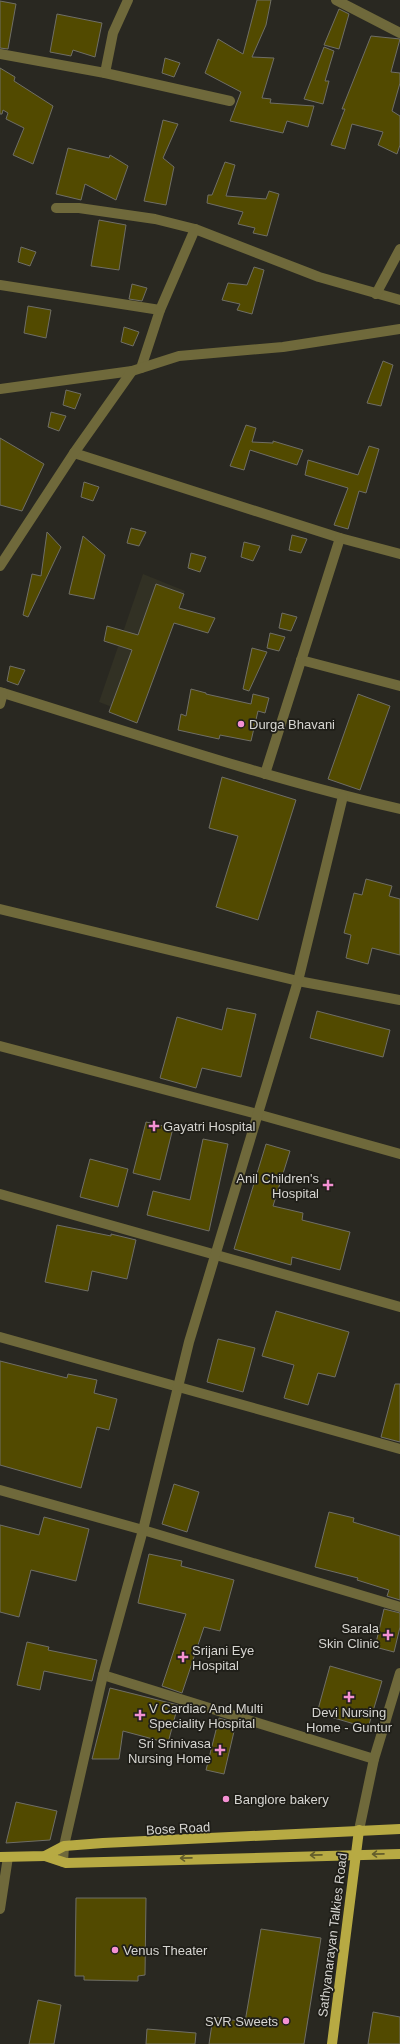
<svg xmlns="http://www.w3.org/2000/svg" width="400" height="2044" font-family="Helvetica,sans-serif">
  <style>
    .built { fill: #323124 }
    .building { fill: #524a00; stroke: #6f6e66 }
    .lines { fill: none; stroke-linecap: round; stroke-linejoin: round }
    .minor { stroke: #6f693b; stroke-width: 10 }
    .major { stroke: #b7aa43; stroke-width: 10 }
    .oneway { stroke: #635d2b }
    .poi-dot { fill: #f491d3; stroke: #1f1e18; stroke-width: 1.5 }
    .labels { text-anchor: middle; stroke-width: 3.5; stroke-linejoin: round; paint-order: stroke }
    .poi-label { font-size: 13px; fill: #d6d5d1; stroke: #1f1e18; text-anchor: start }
    .street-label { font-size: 13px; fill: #d6d5d1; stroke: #1f1e18 }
  </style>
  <rect width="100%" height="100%" fill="#292821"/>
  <polygon class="built" points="143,574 185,591 130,714 99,702"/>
  <g class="building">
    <polygon points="257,0 271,0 266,25 252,57 274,58 262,98 271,99 270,103 314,106 308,127 287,121 283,133 230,121 241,92 205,73 218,39 243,54"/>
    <polygon points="0,1 16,4 8,49 0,48"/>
    <polygon points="339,9 349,14 339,49 324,45"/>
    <polygon points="57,14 102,23 95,57 73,50 71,56 50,52"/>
    <polygon points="371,36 400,39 391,72 400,73 400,83 392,111 400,116 400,145 397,154 378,145 383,132 352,124 345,149 331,145 345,109 342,109"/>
    <polygon points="324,47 334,51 325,81 329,81 323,104 304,99"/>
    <polygon points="165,58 180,63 174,77 162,73"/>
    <polygon points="0,68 15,77 14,81 53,106 33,164 13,155 24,128 6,119 8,113 3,110 2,114 0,114"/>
    <polygon points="163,120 178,124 163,158 174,167 166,205 144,201"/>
    <polygon points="68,148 109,158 110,155 128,166 116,200 85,184 81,200 56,194"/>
    <polygon points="225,162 235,165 226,196 266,199 269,191 279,194 267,236 253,233 255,228 238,224 243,212 207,203 208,195 212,195"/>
    <polygon points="99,220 126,225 119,270 91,266"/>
    <polygon points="21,247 36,252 30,266 18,262"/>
    <polygon points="254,267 264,270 252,314 237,310 240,304 222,300 228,283 247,285"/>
    <polygon points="132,284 147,288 142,301 129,299"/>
    <polygon points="28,306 51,310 46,338 24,333"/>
    <polygon points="124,327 139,332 133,346 121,342"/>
    <polygon points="383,361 393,365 381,406 367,403"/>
    <polygon points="66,390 81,394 75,409 63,405"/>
    <polygon points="51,412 66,416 59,431 48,427"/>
    <polygon points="246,425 256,428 252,442 273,443 273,441 303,450 297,465 250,450 244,470 230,466"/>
    <polygon points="0,438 44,464 22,511 0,505"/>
    <polygon points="369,446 379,449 366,493 359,491 348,529 334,525 348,488 305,475 308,460 358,475"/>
    <polygon points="84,482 99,487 93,501 81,497"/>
    <polygon points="131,528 146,532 139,546 127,543"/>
    <polygon points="47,532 61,547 28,617 23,615 32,574 41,576"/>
    <polygon points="292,535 307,539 301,553 289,550"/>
    <polygon points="83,536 105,555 94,599 69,594"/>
    <polygon points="244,542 260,546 253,561 241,557"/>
    <polygon points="191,553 206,557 200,572 188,568"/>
    <polygon points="156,584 184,594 179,608 215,618 208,633 174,623 137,723 109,712 132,650 104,641 107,626 138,635"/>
    <polygon points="282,613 297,617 291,631 279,628"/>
    <polygon points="270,633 285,637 279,651 267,648"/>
    <polygon points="252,648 267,652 249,691 243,689"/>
    <polygon points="10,666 25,670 18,685 7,681"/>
    <polygon points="191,689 206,693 206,694 251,704 253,694 269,698 265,713 258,711 251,741 220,735 219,739 178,730 181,714 186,716"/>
    <polygon points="358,694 390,706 360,790 328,779"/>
    <polygon points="222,777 296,800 258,920 216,907 238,836 209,828"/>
    <polygon points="366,879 392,886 389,896 400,899 400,955 372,948 368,964 346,958 351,935 344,933 354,893 362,895"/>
    <polygon points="227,1008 256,1014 241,1077 202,1068 196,1088 160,1078 177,1017 222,1030"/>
    <polygon points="317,1011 390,1030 383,1057 310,1038"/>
    <polygon points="146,1122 173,1128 160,1180 133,1173"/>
    <polygon points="203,1139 228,1144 209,1231 147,1215 153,1191 190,1200"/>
    <polygon points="266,1144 290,1151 273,1206 303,1213 302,1220 350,1232 340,1270 292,1257 291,1265 234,1249"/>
    <polygon points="90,1159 128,1169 118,1207 80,1197"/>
    <polygon points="57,1225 111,1236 111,1234 136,1240 127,1279 92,1271 88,1291 45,1282"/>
    <polygon points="276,1311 349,1332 335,1377 318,1373 308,1405 284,1398 294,1365 262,1356"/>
    <polygon points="218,1339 255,1348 243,1392 207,1382"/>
    <polygon points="0,1361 67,1378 68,1374 97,1380 94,1393 117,1399 109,1430 97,1427 81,1488 0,1465"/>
    <polygon points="395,1384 400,1384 400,1442 381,1437"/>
    <polygon points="174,1484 199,1492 187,1532 162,1524"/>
    <polygon points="329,1512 354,1518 353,1522 400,1536 400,1600 387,1596 389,1590 357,1580 358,1578 315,1567"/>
    <polygon points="44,1517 89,1529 76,1581 31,1570 19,1617 0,1612 0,1525 39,1535"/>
    <polygon points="149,1554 182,1561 181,1566 234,1580 220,1631 204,1627 182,1693 162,1686 186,1614 138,1603"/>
    <polygon points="384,1609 400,1613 400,1627 394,1652 375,1647"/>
    <polygon points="27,1642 49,1647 48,1650 97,1660 92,1681 44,1671 40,1690 17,1685"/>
    <polygon points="330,1666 382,1681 368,1728 317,1713"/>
    <polygon points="110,1688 178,1705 168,1743 123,1731 119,1759 92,1759"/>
    <polygon points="219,1718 236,1723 224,1774 206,1770"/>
    <polygon points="16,1802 57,1811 50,1840 6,1843"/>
    <polygon points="76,1898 146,1898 145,1975 138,1976 138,1981 84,1980 84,1976 75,1976"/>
    <polygon points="261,1929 321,1938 304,2044 209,2044 213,2017 245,2022"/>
    <polygon points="38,2000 61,2005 54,2044 29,2044"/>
    <polygon points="373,2012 400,2017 400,2044 368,2044"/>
    <polygon points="147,2029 196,2033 195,2044 146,2044"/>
  </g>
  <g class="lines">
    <g class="minor">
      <polyline points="336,0 400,33"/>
      <polyline points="0,54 105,73 230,101"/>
      <polyline points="105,73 113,33 128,0"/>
      <polyline points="56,208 79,208 155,219 195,229 319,277 400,300"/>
      <polyline points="0,285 160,310"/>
      <polyline points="376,294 400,249"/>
      <polyline points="141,368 160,310 195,229"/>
      <polyline points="0,389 132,371 179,356 283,347 400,329"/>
      <polyline points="74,453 340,538 400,554"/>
      <polyline points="0,566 74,453 132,371"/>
      <polyline points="301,660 400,686"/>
      <path d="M0 692C133 733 265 778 400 809"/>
      <polyline points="0,704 3,693"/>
      <polyline points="265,774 340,538"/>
      <polyline points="0,909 298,981 400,1000"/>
      <polyline points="0,1046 257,1114 400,1154"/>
      <polyline points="0,1194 400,1307"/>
      <polyline points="0,1337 400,1449"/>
      <polyline points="0,1490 143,1530 400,1607"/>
      <polyline points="103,1675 374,1759"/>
      <polyline points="359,1830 374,1759 400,1673"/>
      <polyline points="63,1862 64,1846 103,1675 143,1530 189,1342 298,981 343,796"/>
      <polyline points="0,1909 8,1857"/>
    </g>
    <g class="major">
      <polyline points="45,1856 66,1863 400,1854"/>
      <polyline points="0,1857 45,1856 64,1846 103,1843 400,1829"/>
      <polyline points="332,2044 359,1830"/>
    </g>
  </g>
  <defs><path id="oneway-shaft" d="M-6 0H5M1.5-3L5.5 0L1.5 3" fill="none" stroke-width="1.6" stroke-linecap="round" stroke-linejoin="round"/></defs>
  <g class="oneway">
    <use href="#oneway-shaft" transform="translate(378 1854) rotate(179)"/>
    <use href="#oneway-shaft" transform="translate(316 1855) rotate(179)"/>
    <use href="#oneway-shaft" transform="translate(186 1858) rotate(179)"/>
  </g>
  <g class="poi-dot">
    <circle cx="241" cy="724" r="4"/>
    <path d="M152 1120h4v4h4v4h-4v4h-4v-4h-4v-4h4z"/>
    <path d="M326 1179h4v4h4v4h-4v4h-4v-4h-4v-4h4z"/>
    <path d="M386 1629h4v4h4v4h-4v4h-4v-4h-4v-4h4z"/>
    <path d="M181 1651h4v4h4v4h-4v4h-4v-4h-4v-4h4z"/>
    <path d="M347 1691h4v4h4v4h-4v4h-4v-4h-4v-4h4z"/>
    <path d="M138 1709h4v4h4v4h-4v4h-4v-4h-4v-4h4z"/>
    <path d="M218 1744h4v4h4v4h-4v4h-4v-4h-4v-4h4z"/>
    <circle cx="226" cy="1799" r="4"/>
    <circle cx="115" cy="1950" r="4"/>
    <circle cx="286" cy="2021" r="4"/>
  </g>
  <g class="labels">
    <g class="poi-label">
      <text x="249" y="729">Durga Bhavani</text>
      <text x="163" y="1131">Gayatri Hospital</text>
      <text x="319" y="1183" text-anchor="end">Anil Children's<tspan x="319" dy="15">Hospital</tspan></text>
      <text x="379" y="1633" text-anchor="end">Sarala<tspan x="379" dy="15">Skin Clinic</tspan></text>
      <text x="192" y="1655">Srijani Eye<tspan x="192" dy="15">Hospital</tspan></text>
      <text x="149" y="1713">V Cardiac And Multi<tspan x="149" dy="15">Speciality Hospital</tspan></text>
      <text x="349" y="1717" text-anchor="middle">Devi Nursing<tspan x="349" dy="15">Home - Guntur</tspan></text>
      <text x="211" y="1748" text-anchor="end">Sri Srinivasa<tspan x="211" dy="15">Nursing Home</tspan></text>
      <text x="234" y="1804">Banglore bakery</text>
      <text x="123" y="1955">Venus Theater</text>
      <text x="278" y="2026" text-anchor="end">SVR Sweets</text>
    </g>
    <g class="street-label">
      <text transform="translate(178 1828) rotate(-3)" y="5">Bose Road</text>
      <text transform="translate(332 1935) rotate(-83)" y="5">Sathyanarayan Talkies Road</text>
    </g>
  </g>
</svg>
